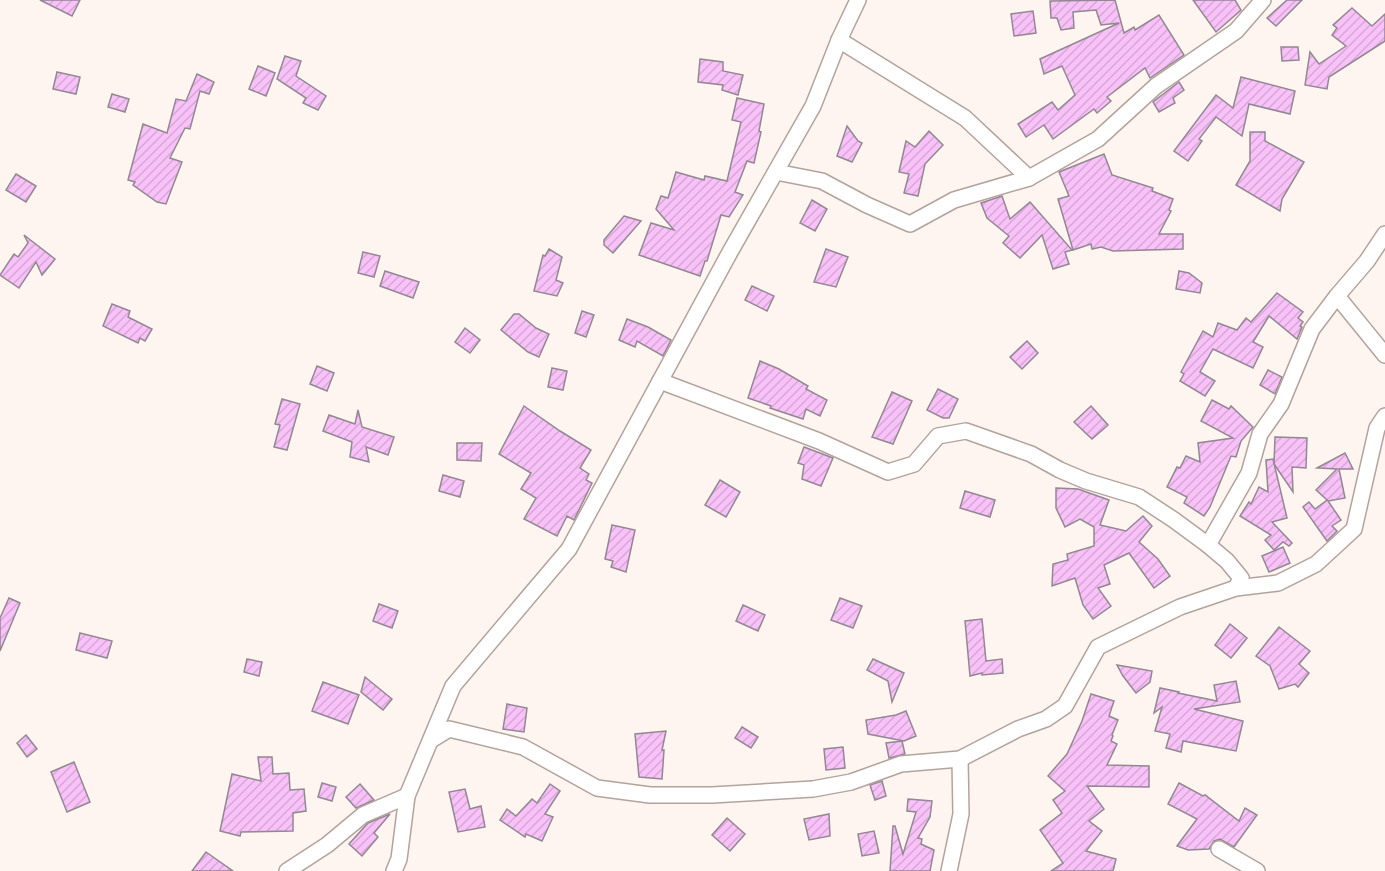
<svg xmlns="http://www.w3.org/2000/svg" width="1385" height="871" font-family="Arial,sans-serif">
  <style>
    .building { fill: url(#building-hatch); stroke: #928792; stroke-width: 1.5 }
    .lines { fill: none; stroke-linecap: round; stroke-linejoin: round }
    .minor-casing { stroke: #b3a39c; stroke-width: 18 }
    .minor { stroke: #fff; stroke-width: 15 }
  </style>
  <defs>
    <pattern id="building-hatch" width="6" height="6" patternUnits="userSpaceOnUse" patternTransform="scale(1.5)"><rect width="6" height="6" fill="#f8c2f9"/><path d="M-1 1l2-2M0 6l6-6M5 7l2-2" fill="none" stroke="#d6a7d6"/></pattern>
  </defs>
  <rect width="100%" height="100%" fill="#fff5f0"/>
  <g class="building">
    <polygon points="40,0 80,0 72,16"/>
    <polygon points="1115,0 1124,33 1134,27 1135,30 1159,15 1184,55 1150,78 1145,68 1107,97 1111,101 1097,113 1094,109 1053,139 1044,125 1026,137 1018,124 1052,102 1058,110 1075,95 1062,66 1044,74 1040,59 1119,23 1101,25 1096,10 1073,12 1074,28 1061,30 1057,18 1051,18 1050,1"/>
    <polygon points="1193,0 1235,0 1241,10 1216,32"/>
    <polygon points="1287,0 1302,0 1276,26 1267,18"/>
    <polygon points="1352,8 1372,26 1385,14 1385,41 1329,77 1327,89 1305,85 1310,52 1319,64 1346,46 1332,35 1337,28 1333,25"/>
    <polygon points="1033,11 1036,33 1014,36 1011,14"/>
    <polygon points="1281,47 1298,47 1299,60 1282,61"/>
    <polygon points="285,56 301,61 296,76 326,96 318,110 303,103 306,98 277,79"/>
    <polygon points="700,59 723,62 723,71 743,75 738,95 722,90 723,85 698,82"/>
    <polygon points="258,66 275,73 266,96 249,89"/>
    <polygon points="57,72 80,77 76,94 53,89"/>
    <polygon points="197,74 214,82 209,94 200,91 190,129 185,128 170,158 182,162 166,204 157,202 133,185 135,182 128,180 143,124 167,133 176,99 186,101"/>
    <polygon points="1241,77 1295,91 1290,114 1249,104 1242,136 1216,117 1199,139 1202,141 1188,161 1174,151 1216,95 1233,108"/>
    <polygon points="1179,82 1184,90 1173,98 1175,103 1159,112 1153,102"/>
    <polygon points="112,94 129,99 125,112 108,107"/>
    <polygon points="737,98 764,104 759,131 761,132 754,163 747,161 735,192 743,195 729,217 721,215 707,261 705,261 700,276 639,255 651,223 674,230 656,209 661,196 668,198 676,172 704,180 705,176 727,181 741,122 732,120"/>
    <polygon points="847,126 858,141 862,143 852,162 837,156"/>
    <polygon points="929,131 943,145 925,164 918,196 904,193 909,174 899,172 906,141 915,147"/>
    <polygon points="1250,132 1265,132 1265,141 1304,162 1282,199 1280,211 1236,185 1250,161"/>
    <polygon points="1104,154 1112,175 1153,188 1152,191 1173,199 1169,210 1171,211 1159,234 1183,234 1183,249 1113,251 1101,247 1092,249 1091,244 1073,250 1058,199 1069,196 1059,172"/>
    <polygon points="16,174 36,186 26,202 6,190"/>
    <polygon points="1002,196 1010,219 1030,202 1072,250 1065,252 1069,264 1053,269 1042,235 1020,258 1003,243 1009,236 987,218 981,203"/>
    <polygon points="812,200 827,209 815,231 800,223"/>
    <polygon points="624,216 641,221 613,253 604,245 604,240"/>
    <polygon points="24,235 55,259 42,275 36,262 19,288 0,275 14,254 18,257 28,243"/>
    <polygon points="549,249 562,257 556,280 563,283 557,296 534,291 543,255 545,256"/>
    <polygon points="826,249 848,257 836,287 814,282"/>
    <polygon points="363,252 380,256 374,277 358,273"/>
    <polygon points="385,271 419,282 413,298 380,286"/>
    <polygon points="1179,271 1189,273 1202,283 1200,293 1176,289"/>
    <polygon points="752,286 774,296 767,311 745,300"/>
    <polygon points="1277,293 1303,312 1298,318 1303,322 1300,326 1302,327 1297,339 1269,316 1253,342 1263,347 1253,368 1213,349 1200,372 1215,381 1205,396 1180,381 1184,374 1181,372 1203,331 1213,337 1218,323 1237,330 1246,318 1251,322"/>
    <polygon points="112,304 130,311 128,317 152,329 145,341 140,338 138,343 103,326"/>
    <polygon points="582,311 594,315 586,337 575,333"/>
    <polygon points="514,314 519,314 536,328 549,334 539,357 528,352 501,330"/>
    <polygon points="627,319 648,327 671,340 663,356 637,341 635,347 619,340"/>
    <polygon points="465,328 480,340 470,353 455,342"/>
    <polygon points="1027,341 1038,353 1022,369 1010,357"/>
    <polygon points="760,361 779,369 808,386 806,389 827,400 820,416 806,409 803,419 770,408 771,406 748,398"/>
    <polygon points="317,366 334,373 327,391 310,384"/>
    <polygon points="552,368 567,371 563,390 548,387"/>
    <polygon points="1268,370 1282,377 1275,394 1260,385"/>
    <polygon points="938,389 958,399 949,418 943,418 927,410"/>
    <polygon points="892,392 912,401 893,444 872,437"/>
    <polygon points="282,399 300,404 287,450 274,447 280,425 275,424"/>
    <polygon points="1212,400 1229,409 1231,406 1253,427 1241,441 1236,457 1231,456 1210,507 1204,516 1184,503 1187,497 1167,487 1177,467 1180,468 1186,456 1200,462 1198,443 1233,438 1201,421"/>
    <polygon points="524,406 560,431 591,450 580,468 589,474 586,480 592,483 574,520 567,516 557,536 524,519 536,498 521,489 531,473 499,454"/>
    <polygon points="1091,406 1108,425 1092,439 1074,422"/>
    <polygon points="358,410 362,427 394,437 388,455 366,447 369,462 350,457 352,442 323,431 329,415 355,424"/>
    <polygon points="1275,437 1307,438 1306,468 1292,467 1293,492 1274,464"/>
    <polygon points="457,443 482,443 481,461 457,460"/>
    <polygon points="804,447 833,458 821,486 802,479 804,465 798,463"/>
    <polygon points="1345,453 1353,469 1339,469 1345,498 1328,501 1341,520 1332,526 1337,531 1327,541 1303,507 1309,502 1315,509 1327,500 1316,490 1337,469 1317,468"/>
    <polygon points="1273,459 1287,518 1272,522 1292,543 1289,546 1283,542 1274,550 1265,540 1271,535 1240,516 1249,502 1251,504 1259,487 1268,492 1266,460"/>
    <polygon points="443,475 464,481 460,497 439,491"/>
    <polygon points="720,480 740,492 726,517 705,505"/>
    <polygon points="1056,488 1078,489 1109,500 1100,525 1126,531 1143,516 1152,526 1139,542 1158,559 1170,576 1154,588 1129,553 1104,565 1110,584 1098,588 1111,606 1093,619 1083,605 1075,578 1052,586 1053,564 1068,560 1067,554 1094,546 1094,527 1080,519 1065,527 1056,508"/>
    <polygon points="965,491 995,500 990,517 960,508"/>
    <polygon points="612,525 635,530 626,572 611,567 613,561 605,559"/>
    <polygon points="1283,547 1290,563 1269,572 1262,556"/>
    <polygon points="9,598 20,603 0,651 0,618"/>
    <polygon points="840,598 862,606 853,628 831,620"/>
    <polygon points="379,604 398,611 392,628 373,621"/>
    <polygon points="743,605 765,615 758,631 736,621"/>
    <polygon points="982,619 986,661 1002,659 1003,673 982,675 982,673 970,676 965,621"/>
    <polygon points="1230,624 1247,638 1231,658 1215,645"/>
    <polygon points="1279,627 1310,651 1299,664 1309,673 1298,687 1295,684 1279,689 1270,666 1256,656"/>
    <polygon points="80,633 112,641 107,658 76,650"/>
    <polygon points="247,659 262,662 259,676 244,672"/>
    <polygon points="873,659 904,673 892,702 888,681 867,670"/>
    <polygon points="1117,665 1152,671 1150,682 1136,693 1123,676"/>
    <polygon points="365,677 392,699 383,710 361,692"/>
    <polygon points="1236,681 1240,702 1194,709 1243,721 1236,751 1183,741 1181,752 1166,748 1170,734 1155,731 1162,707 1154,713 1160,688 1179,692 1178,693 1217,701 1214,685"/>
    <polygon points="323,682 359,695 348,724 312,711"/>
    <polygon points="1091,694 1114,701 1109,716 1118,720 1112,735 1113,736 1111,741 1117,744 1107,765 1149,766 1149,787 1087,786 1104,809 1089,821 1102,831 1086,851 1116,859 1113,871 1051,871 1063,863 1040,830 1062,813 1053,800 1065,791 1048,776 1067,754 1082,721"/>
    <polygon points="507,704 527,708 524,732 503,729"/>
    <polygon points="906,711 916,736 904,741 868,734 866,720 896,715"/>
    <polygon points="742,727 758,737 751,748 735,738"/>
    <polygon points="666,731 662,750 664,750 662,779 639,777 635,734"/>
    <polygon points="26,735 37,749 27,757 17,743"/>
    <polygon points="902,741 905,754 889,758 886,743"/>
    <polygon points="843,747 845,768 826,770 824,749"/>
    <polygon points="258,757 272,757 273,774 289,773 290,790 304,789 306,811 293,813 293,831 241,832 240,836 220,831 232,774 261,781"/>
    <polygon points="74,762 90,802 67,812 51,772"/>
    <polygon points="882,781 886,796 875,800 870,785"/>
    <polygon points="322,783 336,787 332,801 318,797"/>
    <polygon points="1179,783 1203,796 1205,795 1239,821 1245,808 1257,815 1234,847 1220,839 1214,841 1209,849 1188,850 1177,846 1197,819 1168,804"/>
    <polygon points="360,784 374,800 356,808 346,797"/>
    <polygon points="550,784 560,791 545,814 553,817 542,841 526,834 525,837 500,820 507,809 516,816 532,799 537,803"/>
    <polygon points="465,789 470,809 481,806 485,827 458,832 449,792"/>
    <polygon points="908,799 932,801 930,817 918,838 922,839 921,844 934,850 930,871 890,871 893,826 895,826 903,854 916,812 907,811"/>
    <polygon points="390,814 374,833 378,837 362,856 349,844 368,823"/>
    <polygon points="829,814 830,836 809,840 804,819"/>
    <polygon points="727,818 745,834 730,851 712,835"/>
    <polygon points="874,831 879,853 862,856 858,834"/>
    <polygon points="206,852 233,871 192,871"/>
  </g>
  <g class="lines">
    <defs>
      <g id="minor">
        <polyline points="839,40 965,118 1029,178"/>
        <polyline points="776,172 822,181 867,205 910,224 954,200 1029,178 1098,139 1156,86 1236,31 1263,0"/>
        <polyline points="1385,234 1367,261 1337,296 1385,355"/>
        <polyline points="660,381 819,441 888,472 914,464 938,436 966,431 1031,454 1060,470 1086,481 1139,497 1174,520 1208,545 1227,561 1241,578 1236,588"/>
        <polyline points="1208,545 1249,473 1260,434 1281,404 1312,329 1337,296"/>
        <polyline points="431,740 449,729 523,747 597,788 650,795 712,795 813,789 851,782 901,764 960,759 1018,729 1046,719 1065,706 1098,647 1180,607 1236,588 1278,583 1316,564 1354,529 1377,428 1385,416"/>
        <polyline points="1219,849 1257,871"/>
        <polyline points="287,871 327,845 363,815 407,796"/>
        <polyline points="394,871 399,859 407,796 453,686 569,549 730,252 813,106 839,40 858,0"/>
        <polyline points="949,871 961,814 960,759"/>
      </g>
    </defs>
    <use href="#minor" class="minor-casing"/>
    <use href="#minor" class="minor"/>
  </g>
</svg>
